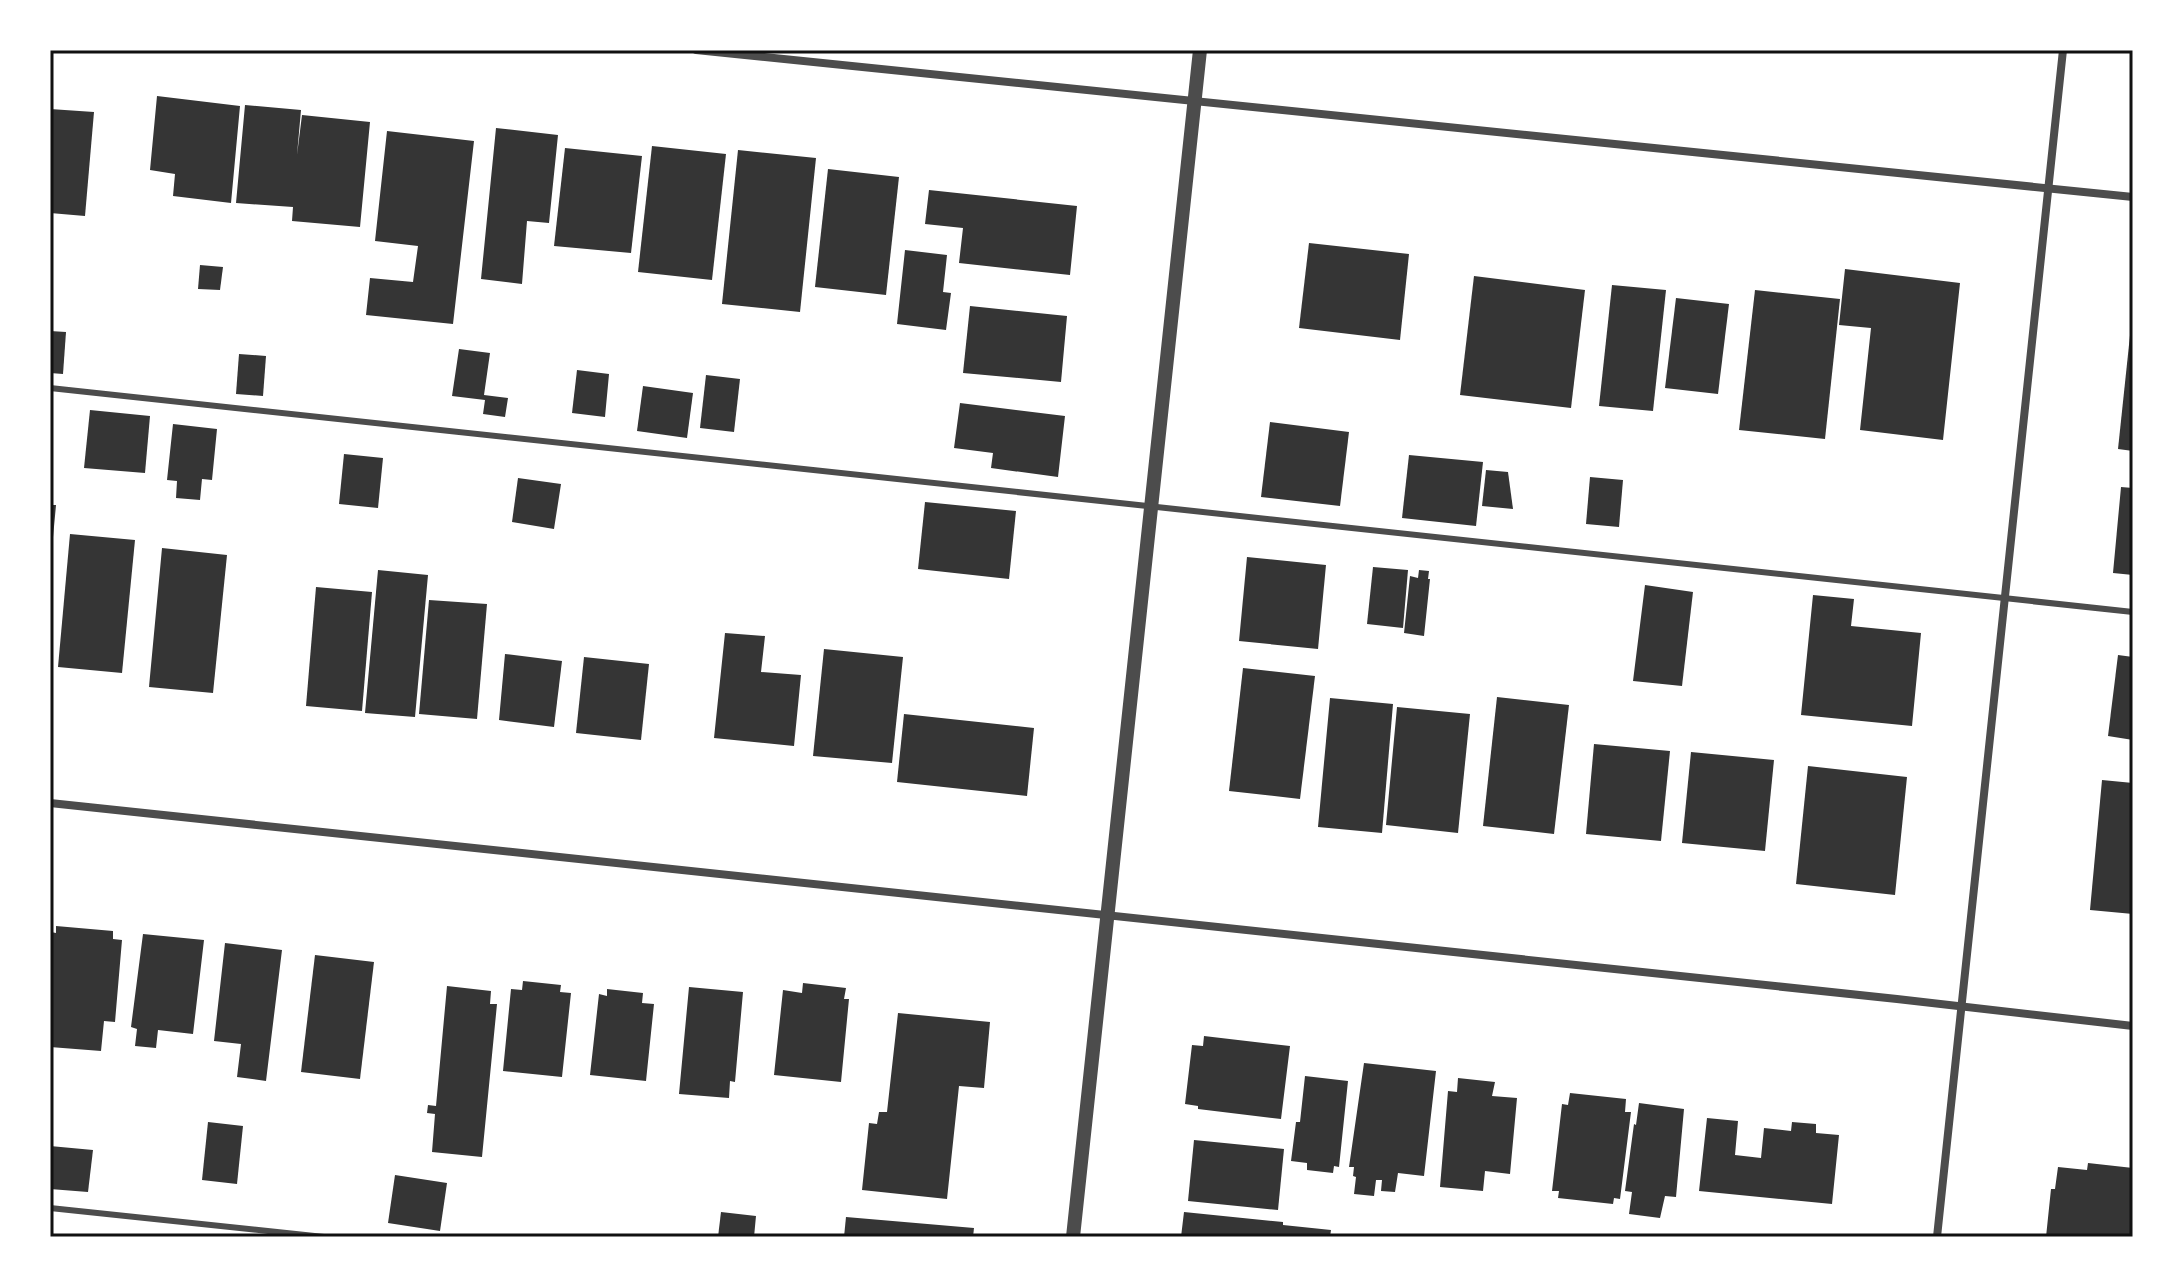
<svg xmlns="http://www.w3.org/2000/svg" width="2183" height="1287" font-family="Signika,sans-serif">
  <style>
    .building { fill: #353535 }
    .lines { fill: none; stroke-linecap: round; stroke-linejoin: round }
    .service { stroke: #4c4c4c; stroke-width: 6 }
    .minor { stroke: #4c4c4c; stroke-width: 8 }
    .tertiary { stroke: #4c4c4c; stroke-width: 14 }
    .neatline { fill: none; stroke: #111; stroke-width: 3 }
  </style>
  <rect width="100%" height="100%" fill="#fff"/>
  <g class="building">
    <polygon points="157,96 240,106 231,203 173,196 175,174 150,170"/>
    <polygon points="245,105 301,110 297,155 302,115 370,122 360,227 292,221 293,207 236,203"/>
    <polygon points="50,109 94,112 85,216 50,213"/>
    <polygon points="496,128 558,135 549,223 527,221 522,284 481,279"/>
    <polygon points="387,131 474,141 453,324 366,315 370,278 413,282 418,246 375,241"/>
    <polygon points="652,146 726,154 712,280 638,272"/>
    <polygon points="565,148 642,156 631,253 554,246"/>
    <polygon points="738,150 816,158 800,312 722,304"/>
    <polygon points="828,169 899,177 886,295 815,287"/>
    <polygon points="929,190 1077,206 1070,275 959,263 963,228 925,224"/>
    <polygon points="1309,243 1409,254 1400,340 1299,328"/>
    <polygon points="905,250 947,255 943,292 951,293 946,330 897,324"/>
    <polygon points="200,265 223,267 220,290 198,289"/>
    <polygon points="1845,269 1960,283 1943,440 1860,430 1871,328 1839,325"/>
    <polygon points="1474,276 1585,290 1571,408 1460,395"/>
    <polygon points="1612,285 1666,290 1653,411 1599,406"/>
    <polygon points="1755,290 1840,299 1825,439 1739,430"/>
    <polygon points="1676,298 1729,304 1718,394 1665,388"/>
    <polygon points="970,306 1067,316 1061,382 963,373"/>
    <polygon points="2131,326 2133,326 2133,451 2118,449"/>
    <polygon points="50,331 66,332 63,374 50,373"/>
    <polygon points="459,349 490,353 484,395 508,398 505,417 483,414 485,400 452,396"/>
    <polygon points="239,354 266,356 263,396 236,394"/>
    <polygon points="577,370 609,374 605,417 572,413"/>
    <polygon points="706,375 740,379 734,432 700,428"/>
    <polygon points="643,386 693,393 687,438 637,431"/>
    <polygon points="960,403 1065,416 1058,477 991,468 993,453 954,448"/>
    <polygon points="90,410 150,416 145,473 84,468"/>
    <polygon points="1270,422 1349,432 1340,506 1261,497"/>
    <polygon points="173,424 217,429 212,480 202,479 200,500 176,498 177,481 167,480"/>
    <polygon points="344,454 383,458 378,508 339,504"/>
    <polygon points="1409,455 1483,462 1476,526 1402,518"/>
    <polygon points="1486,470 1508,472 1513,509 1482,506"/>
    <polygon points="1590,477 1623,480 1619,527 1586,524"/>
    <polygon points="518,478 561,484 554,529 512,522"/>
    <polygon points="2121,487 2133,488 2133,575 2113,573"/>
    <polygon points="925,502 1016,511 1009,579 918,569"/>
    <polygon points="50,505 56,505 52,548 50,548"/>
    <polygon points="70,534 135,540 122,673 58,667"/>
    <polygon points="162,548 227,555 213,693 149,687"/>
    <polygon points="1247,557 1326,565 1318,649 1239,641"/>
    <polygon points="1373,567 1408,570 1403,628 1367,624"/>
    <polygon points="378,570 428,575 415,717 365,713"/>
    <polygon points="1419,570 1429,571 1428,579 1430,579 1424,636 1404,633 1410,576 1418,578"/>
    <polygon points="1645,585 1693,592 1682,686 1633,681"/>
    <polygon points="316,587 372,592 362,711 306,706"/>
    <polygon points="1813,595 1854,599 1851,626 1921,633 1912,726 1801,715"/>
    <polygon points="429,600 487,604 477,719 419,714"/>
    <polygon points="725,633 765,636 761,672 801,675 794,746 714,738"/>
    <polygon points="824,649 903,657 892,763 813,756"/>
    <polygon points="505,654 562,661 554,727 499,720"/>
    <polygon points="2118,655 2133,657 2133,740 2108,736"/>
    <polygon points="584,657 649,664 641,740 576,733"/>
    <polygon points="1243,668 1315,676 1300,799 1229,791"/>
    <polygon points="1497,697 1569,705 1554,834 1483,826"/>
    <polygon points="1330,698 1393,704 1382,833 1318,827"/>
    <polygon points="1397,707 1470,714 1458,833 1386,825"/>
    <polygon points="904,714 1034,728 1027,796 897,782"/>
    <polygon points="1594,744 1670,751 1661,841 1586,834"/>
    <polygon points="1691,752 1774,760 1765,851 1682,843"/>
    <polygon points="1808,766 1907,777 1895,895 1796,884"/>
    <polygon points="2102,780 2133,783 2133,914 2090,910"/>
    <polygon points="56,926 113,931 113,939 122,940 115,1022 104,1021 101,1051 50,1047 50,936 51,932 56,933"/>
    <polygon points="143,934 204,940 193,1034 158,1030 156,1048 135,1046 137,1029 131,1027"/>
    <polygon points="225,943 282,950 266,1081 237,1077 241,1044 214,1041"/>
    <polygon points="315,955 374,962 360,1079 301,1072"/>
    <polygon points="523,981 561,985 560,992 571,993 562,1077 503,1071 511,989 522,990"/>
    <polygon points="803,983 846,988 844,999 849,999 841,1082 774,1075 783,990 802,993"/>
    <polygon points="447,986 491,991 490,1004 497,1004 482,1157 432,1152 435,1114 427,1113 428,1105 436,1106"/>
    <polygon points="689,987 743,992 735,1082 730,1081 729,1098 679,1094"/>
    <polygon points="607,989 643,993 642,1003 654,1004 646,1081 590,1075 599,994 607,996"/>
    <polygon points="898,1013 990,1022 984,1088 959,1086 947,1199 862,1190 869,1123 877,1124 879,1112 887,1112"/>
    <polygon points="1204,1036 1290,1046 1281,1119 1198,1109 1198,1106 1185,1104 1192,1045 1203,1046"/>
    <polygon points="1364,1063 1436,1071 1424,1176 1398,1173 1395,1192 1381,1191 1382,1180 1376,1180 1374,1196 1354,1194 1356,1177 1353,1176 1354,1167 1349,1167"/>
    <polygon points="1305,1076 1348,1081 1339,1167 1334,1166 1333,1173 1307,1170 1307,1163 1291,1161 1296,1122 1300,1122"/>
    <polygon points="1458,1078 1495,1082 1492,1096 1517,1098 1510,1174 1485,1171 1483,1191 1440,1187 1448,1091 1457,1092"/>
    <polygon points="1570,1093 1626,1099 1625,1112 1631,1112 1620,1199 1614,1198 1613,1204 1558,1198 1559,1191 1552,1191 1562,1104 1568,1105"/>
    <polygon points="1639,1103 1684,1109 1676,1197 1665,1196 1660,1218 1629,1214 1632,1192 1625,1191 1634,1124 1636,1125"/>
    <polygon points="1707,1118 1738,1121 1735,1155 1761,1158 1764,1128 1791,1131 1792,1122 1816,1124 1816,1133 1839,1135 1832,1204 1699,1191"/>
    <polygon points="208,1122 243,1126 237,1184 202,1180"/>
    <polygon points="1194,1140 1284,1149 1278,1210 1188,1201"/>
    <polygon points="50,1146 93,1150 88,1192 50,1189"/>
    <polygon points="2088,1163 2133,1168 2133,1237 2046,1237 2051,1189 2055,1189 2058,1167 2087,1170"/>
    <polygon points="395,1175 447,1183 440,1231 388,1223"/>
    <polygon points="721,1212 756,1216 754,1237 718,1237"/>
    <polygon points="1184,1212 1283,1222 1283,1225 1331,1230 1330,1237 1181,1237"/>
    <polygon points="846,1217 974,1228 973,1237 844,1237"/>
  </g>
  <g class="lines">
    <g class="service">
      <polyline points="50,388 2133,612"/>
      <polyline points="50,1208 324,1237"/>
    </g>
    <g class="minor">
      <polyline points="696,50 2133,197"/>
      <polyline points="50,803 1897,999 2133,1026"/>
      <polyline points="1937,1237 2063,50"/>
    </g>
    <polyline class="tertiary" points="1073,1237 1200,50"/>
  </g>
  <rect width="2183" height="1287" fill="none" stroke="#ffffff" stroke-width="104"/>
  <rect x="52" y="52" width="2079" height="1183" class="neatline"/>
</svg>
